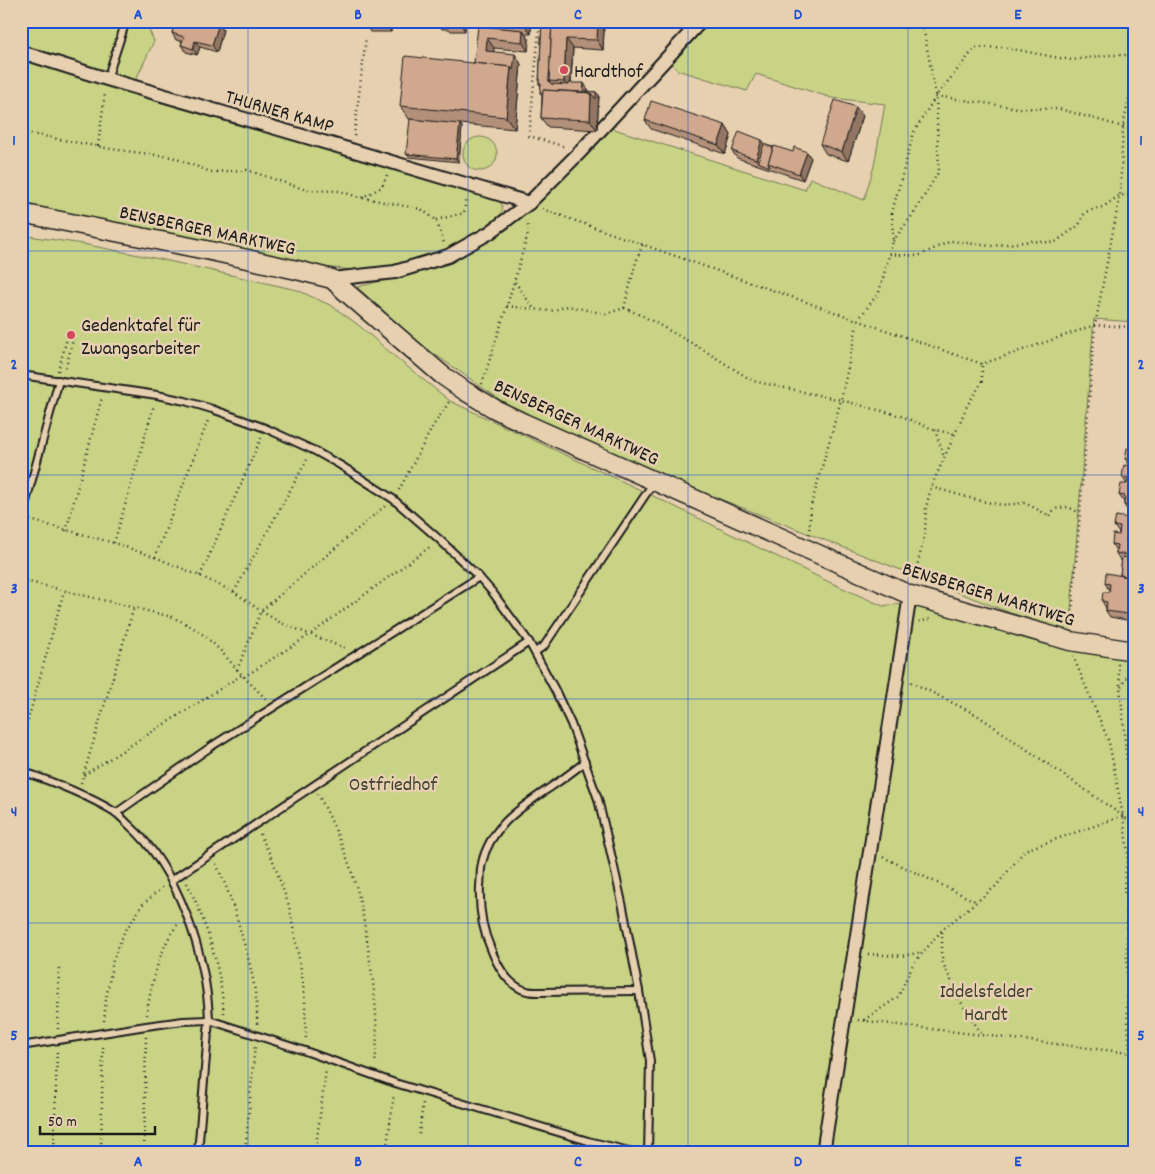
<svg xmlns="http://www.w3.org/2000/svg" width="1155" height="1174" font-family="Dekko,sans-serif">
  <style>
    .green { fill: #c8d386; stroke: #727851 }
    .lines { fill: none; stroke-linecap: round; stroke-linejoin: round }
    .lane-casing { stroke: #1c1c1c; stroke-width: 10 }
    .street-casing { stroke: #1c1c1c; stroke-width: 16 }
    .secondary-casing { stroke: #1c1c1c; stroke-width: 21 }
    .path { stroke: #1c1c1c; stroke-width: 2.5; stroke-dasharray: 1 4; stroke-linecap: butt }
    .lane { stroke: #e6d0af; stroke-width: 6 }
    .street { stroke: #e6d0af; stroke-width: 12 }
    .secondary { stroke: #e6d0af; stroke-width: 18 }
    .wall { fill: #b39079; stroke: #1c1c1c }
    .shaded-wall { fill: #927663; stroke: #1c1c1c }
    .building { fill: #d0a88d; stroke: #1c1c1c }
    .grid { fill: none; stroke: #1d4ed8; stroke-width: 1; stroke-opacity: 0.55 }
    .poi-dot { fill: #d1495b; stroke: #e6d0af; stroke-width: 2 }
    .labels { text-anchor: middle; stroke-width: 5; stroke-linejoin: round; paint-order: stroke }
    .poi-label { font-size: 20px; fill: #1c1c1c; stroke: #e6d0af; text-anchor: start }
    .street-label { font-size: 20px; fill: #1c1c1c; stroke: #e6d0af }
    .park-label { font-size: 20px; fill: #3e4131; stroke: #e6d0af }
    .neatline { fill: none; stroke: #1d4ed8; stroke-width: 2 }
    .grid-label { font-size: 16px; text-anchor: middle; font-weight: bold; fill: #1d4ed8 }
  </style>
  <rect width="100%" height="100%" fill="#e6d0af"/>
  <filter id="ink" filterUnits="userSpaceOnUse"><feTurbulence type="fractalNoise" baseFrequency=".02" numOctaves="2"/><feDisplacementMap in="SourceGraphic" scale="10" xChannelSelector="R" yChannelSelector="G"/><feConvolveMatrix kernelMatrix="1 2 1 2 8 2 1 2 1" color-interpolation-filters="sRGB"/></filter>
  <g filter="url(#ink)">
    <g class="green">
      <polygon points="21,21 145,21 154,41 133,86 21,48"/>
      <polygon points="707,21 916,21 915,26 927,26 928,21 1134,21 1134,322 1094,319 1069,636 659,475 506,404 423,346 357,287 438,267 473,250 508,229 538,202 611,128 805,190 810,178 864,200 874,166 885,104 832,98 756,74 747,91 677,70 672,64 671,60"/>
      <path d="M21 58 500 200C503 208 504 210 498 218 484 227 470 238 456 245 430 259 384 270 355 270 344 269 332 268 321 267L49 211 21 207Z"/>
      <circle cx="480" cy="154" r="17"/>
      <polygon points="21,235 83,244 164,260 297,290 332,306 357,324 399,360 450,401 647,493 829,582 883,606 914,601 1069,645 1134,660 1134,1153 21,1153"/>
    </g>
    <g class="lines">
      <defs>
        <g id="lane">
          <polyline points="107,79 126,21"/>
          <polyline points="21,375 157,395 185,401 212,409 265,428 313,450 340,465 393,499 440,540 479,577 493,593 529,642 555,690 571,724 598,799 611,854 623,907 639,991 650,1061 648,1153"/>
          <polyline points="21,520 59,380"/>
          <polyline points="535,652 544,646 654,482"/>
          <path d="M585 762C576 769 567 776 558 782 527 804 491 823 482 863 480 870 481 879 480 886 479 908 482 929 491 949 497 965 508 986 527 991 530 992 534 992 538 992L639 991"/>
          <path d="M21 771C54 782 85 794 115 812 120 816 125 821 129 825 178 868 207 957 209 1020L198 1153"/>
          <polyline points="116,813 212,746 479,577"/>
          <polyline points="172,880 529,642"/>
          <polyline points="21,1046 146,1026 183,1021 209,1020 305,1051 395,1083 588,1141 638,1153"/>
        </g>
        <g id="street">
          <polyline points="21,52 107,79 351,150 529,203"/>
          <polyline points="332,279 395,272 448,256 489,233 529,203 580,152 701,21"/>
          <polyline points="823,1153 910,595"/>
        </g>
        <polyline id="secondary" points="21,213 206,250 297,270 332,279 346,292 442,375 465,391 495,409 524,423 910,595 1070,641 1134,651"/>
      </defs>
      <use href="#lane" class="lane-casing"/>
      <use href="#street" class="street-casing"/>
      <use href="#secondary" class="secondary-casing"/>
      <g class="path">
        <polyline points="540,21 529,136 566,147"/>
        <polyline points="936,96 1018,108 1060,109 1134,130"/>
        <polyline points="21,132 111,149 172,157 211,172 247,170 306,190 340,191 361,198 382,187 387,175"/>
        <polyline points="354,136 366,37"/>
        <polyline points="98,146 105,93"/>
        <polyline points="363,198 421,209 436,220 444,243"/>
        <polyline points="542,209 982,364 1095,325 1134,327"/>
        <polyline points="436,220 464,213 466,198"/>
        <polyline points="893,241 914,213 939,171 936,96 922,21"/>
        <polyline points="890,254 918,256 951,241 991,246 1032,241 1054,243 1079,225 1085,212 1103,207 1120,195 1134,196"/>
        <polyline points="515,282 534,309"/>
        <polyline points="507,306 551,311 568,306 606,314 624,308 643,316 697,346 753,381 841,400 901,416 935,430 955,434"/>
        <polyline points="624,308 636,262 643,244"/>
        <polyline points="58,371 68,335 74,336 65,371"/>
        <polyline points="482,384 507,306 529,230 527,221"/>
        <polyline points="935,430 944,457"/>
        <polyline points="931,487 981,501 1002,505 1025,503 1050,516 1054,509 1068,507 1080,513"/>
        <polyline points="399,490 433,426 451,399"/>
        <polyline points="30,520 114,543 155,557 209,418"/>
        <polyline points="66,531 102,397"/>
        <polyline points="809,534 811,506 841,400 858,320 879,292 893,241 892,212 914,132 936,96 975,48 1002,47 1054,57 1072,60 1109,55 1134,55"/>
        <polyline points="114,543 154,405"/>
        <polyline points="155,557 200,576 234,592 261,611 281,623 347,649"/>
        <polyline points="200,576 262,436"/>
        <polyline points="914,578 925,534 926,508 931,487 955,434 967,406 982,382 982,364"/>
        <polyline points="21,580 172,617 189,625 205,636 220,650 242,675 266,699"/>
        <polyline points="234,592 308,458"/>
        <polyline points="919,622 931,619"/>
        <polyline points="1071,626 1095,325 1120,195 1123,126 1134,75"/>
        <polyline points="1073,656 1109,742 1123,816 1128,853 1124,885 1127,923 1127,1007 1130,1053 1134,1070"/>
        <polyline points="1118,664 1134,839"/>
        <polyline points="237,670 261,611 386,505"/>
        <polyline points="244,677 311,634 431,546"/>
        <polyline points="911,682 977,715 1123,816 1134,825"/>
        <polyline points="1121,687 1133,666"/>
        <polyline points="21,745 64,591"/>
        <polyline points="84,775 242,675"/>
        <polyline points="81,783 134,607"/>
        <path d="M318 794C333 823 347 854 356 886 363 910 366 936 370 961 375 994 379 1031 375 1064"/>
        <polyline points="260,834 273,861 289,906 301,969 305,1000 306,1041"/>
        <polyline points="883,857 977,902"/>
        <path d="M216 864C228 888 236 914 243 940 251 967 258 996 257 1024"/>
        <path d="M187 883C207 923 221 969 224 1014"/>
        <polyline points="942,932 942,961 961,1002 982,1035"/>
        <polyline points="868,954 902,956 922,952"/>
        <polyline points="21,979 22,982 21,1032"/>
        <path d="M147 1015C150 987 160 946 178 924"/>
        <polyline points="858,1020 1130,1053 1134,1054"/>
        <polyline points="864,1020 898,997 913,964 942,930 996,886 1025,850 1123,816"/>
        <polyline points="104,1021 106,999 113,960 124,933 143,904 163,887"/>
        <polyline points="58,1029 59,965"/>
        <polyline points="419,1134 423,1103"/>
        <polyline points="54,1153 57,1049"/>
        <polyline points="101,1153 103,1044"/>
        <polyline points="144,1153 146,1035"/>
        <polyline points="245,1153 255,1045"/>
        <polyline points="315,1153 326,1070"/>
        <polyline points="386,1153 394,1094"/>
      </g>
      <use href="#lane" class="lane"/>
      <use href="#street" class="street"/>
      <use href="#secondary" class="secondary"/>
    </g>
    <g class="wall">
      <polygon points="174,21 210,21 223,30 217,52 200,47 197,55 186,52 181,45 182,41 176,40 172,33 175,22"/>
      <polygon points="391,21 391,32 370,32 366,26"/>
      <polygon points="465,21 465,31 451,31 449,29 442,29 438,23"/>
      <polygon points="531,21 531,34 525,34 529,40 528,51 494,48 493,52 521,64 515,129 460,124 462,127 459,162 409,157 406,154 455,124 409,119 400,106 474,63 481,26 478,22"/>
      <polygon points="542,21 598,21 604,30 603,50 573,48 571,83 588,90 588,91 596,92 599,95 597,130 548,127 541,118 542,96 540,93 541,86 539,84"/>
      <polygon points="863,116 848,161 826,154 820,144"/>
      <polygon points="645,120 725,125 731,135 725,154 651,129"/>
      <polygon points="762,140 766,145 811,158 803,180 737,158 732,151"/>
      <polygon points="1134,449 1134,610 1132,621 1110,617 1106,611 1106,608 1102,601 1109,592 1109,590 1105,583 1120,575 1122,560 1120,560 1116,553 1116,551 1112,544 1119,535 1119,533 1114,526 1129,518 1130,511 1128,511 1124,505 1124,502 1119,495 1127,484 1122,477 1130,465 1125,459"/>
    </g>
    <g class="shaded-wall">
      <polygon points="387,21 391,21 391,32 387,25"/>
      <polygon points="461,21 465,21 465,31 461,25"/>
      <polygon points="525,21 531,21 531,34 524,24"/>
      <polygon points="598,21 604,30 603,50 597,40"/>
      <polygon points="219,24 223,30 217,52 212,45"/>
      <polygon points="523,30 529,40 528,51 522,42"/>
      <polygon points="487,38 494,48 493,61 486,51"/>
      <polygon points="566,39 573,48 570,91 564,82"/>
      <polygon points="195,41 200,47 197,55 193,49"/>
      <polygon points="515,54 521,64 515,129 506,117 511,67"/>
      <polygon points="584,83 588,90 587,98 583,95"/>
      <polygon points="596,92 599,95 597,130 590,120 591,93"/>
      <polygon points="856,107 863,116 848,161 842,152"/>
      <polygon points="460,124 462,127 459,162 456,159"/>
      <polygon points="725,125 731,135 725,154 718,145"/>
      <polygon points="762,140 767,146 758,162 756,159"/>
      <polygon points="807,152 811,158 803,180 799,174"/>
      <polygon points="1134,570 1134,610 1132,621 1128,614"/>
    </g>
    <g class="building">
      <polygon points="175,21 210,21 219,24 212,45 195,41 193,49 181,45 184,37 172,33"/>
      <polygon points="366,21 387,21 387,25 366,26"/>
      <polygon points="438,21 461,21 461,25 446,25 446,23 438,23"/>
      <polygon points="478,21 525,21 524,24 478,22"/>
      <polygon points="542,21 552,21 549,81 551,84 569,85 569,83 584,83 583,92 543,90 543,93 540,93 541,84 539,84"/>
      <polygon points="552,21 598,21 597,40 566,39 564,82 549,81"/>
      <polygon points="478,26 523,30 522,42 487,38 486,51 515,54 513,70 511,67 474,63"/>
      <polygon points="405,56 511,67 506,117 400,106"/>
      <polygon points="543,90 591,93 590,120 541,118"/>
      <polygon points="586,91 596,92 596,99 591,93 585,92"/>
      <polygon points="835,100 856,107 842,152 820,144"/>
      <polygon points="651,101 725,125 718,145 645,120"/>
      <polygon points="410,119 460,124 456,159 406,154"/>
      <polygon points="739,131 762,140 756,159 732,151"/>
      <polygon points="764,144 773,148 768,163 770,167 758,162"/>
      <polygon points="774,146 793,152 794,147 807,152 799,174 768,163"/>
      <polygon points="1133,415 1134,415 1134,427 1131,426"/>
      <polygon points="1127,448 1134,449 1134,506 1124,505 1125,496 1119,495 1121,484 1127,484 1128,478 1122,477 1124,465 1130,466 1131,460 1125,459"/>
      <polygon points="1130,508 1134,509 1134,519 1129,518"/>
      <polygon points="1116,516 1134,519 1134,556 1116,553 1117,545 1112,544 1113,534 1119,535 1120,527 1114,526"/>
      <polygon points="1122,557 1134,559 1134,570 1133,577 1120,575"/>
      <polygon points="1106,573 1134,578 1128,614 1106,611 1107,602 1102,601 1103,592 1109,592 1110,584 1105,583"/>
    </g>
  </g>
  <path class="grid" d="M248 21V1153M468 21V1153M688 21V1153M908 21V1153M21 251H1134M21 475H1134M21 699H1134M21 923H1134"/>
  <g class="poi-dot">
    <circle cx="564" cy="70" r="5"/>
    <circle cx="71" cy="335" r="5"/>
  </g>
  <g class="labels">
    <g class="poi-label">
      <text x="574" y="77">Hardthof</text>
      <text x="81" y="331">Gedenktafel für<tspan x="81" dy="23">Zwangsarbeiter</tspan></text>
    </g>
    <g class="street-label">
      <text transform="translate(280 110) rotate(16)" y="7">THURNER KAMP</text>
      <text transform="translate(208 229) rotate(12)" y="7">BENSBERGER MARKTWEG</text>
      <text transform="translate(577 421) rotate(25)" y="7">BENSBERGER MARKTWEG</text>
      <text transform="translate(989 593) rotate(17)" y="7">BENSBERGER MARKTWEG</text>
    </g>
    <g class="park-label">
      <text x="393" y="790">Ostfriedhof</text>
      <text x="986" y="997">Iddelsfelder<tspan x="986" dy="23">Hardt</tspan></text>
    </g>
  </g>
  <rect width="1155" height="1174" fill="none" stroke="#e6d0af" stroke-width="55"/>
  <path d="M40 1126v8h115v-8" fill="none" stroke="#1c1c1c" stroke-width="2.5"/>
  <text x="48" y="1126" font-size="15" fill="#1c1c1c" stroke="#e6d0af" stroke-width="4" paint-order="stroke">50 m</text>
  <rect x="28" y="28" width="1100" height="1118" class="neatline"/>
  <g class="grid-label">
    <text x="138" y="19">A</text>
    <text x="358" y="19">B</text>
    <text x="578" y="19">C</text>
    <text x="798" y="19">D</text>
    <text x="1018" y="19">E</text>
    <text x="14" y="145">1</text>
    <text x="1141" y="145">1</text>
    <text x="14" y="369">2</text>
    <text x="1141" y="369">2</text>
    <text x="14" y="593">3</text>
    <text x="1141" y="593">3</text>
    <text x="14" y="816">4</text>
    <text x="1141" y="816">4</text>
    <text x="14" y="1040">5</text>
    <text x="1141" y="1040">5</text>
    <text x="138" y="1166">A</text>
    <text x="358" y="1166">B</text>
    <text x="578" y="1166">C</text>
    <text x="798" y="1166">D</text>
    <text x="1018" y="1166">E</text>
  </g>
</svg>
